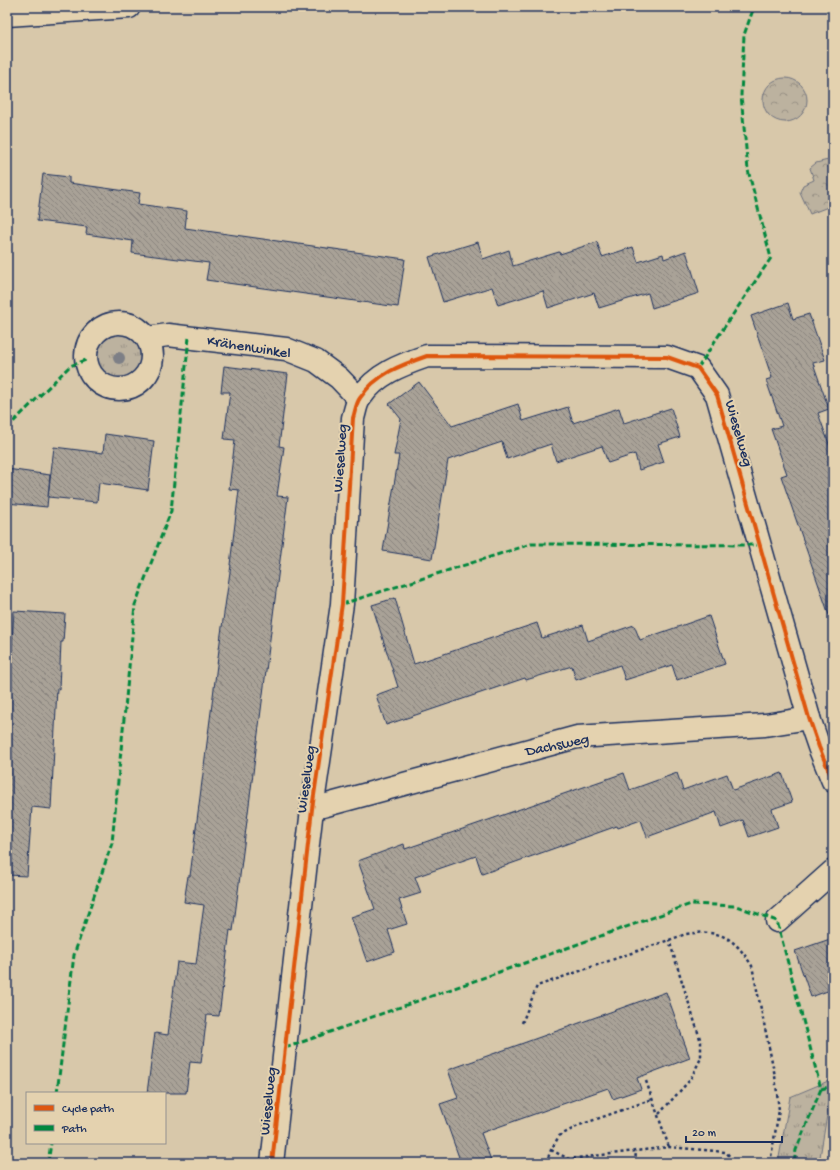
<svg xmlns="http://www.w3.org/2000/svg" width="840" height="1170" font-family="'Gochi Hand',sans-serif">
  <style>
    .grass { fill: url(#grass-tufts); stroke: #6c707e }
    .park { fill: url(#park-crowns); stroke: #6c707e }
    .building { fill: url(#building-back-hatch); stroke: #1b2f5e }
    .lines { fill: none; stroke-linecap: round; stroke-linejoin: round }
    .minor-casing { stroke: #1b2f5e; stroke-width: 25 }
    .path { stroke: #1b2f5e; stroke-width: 2.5; stroke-dasharray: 3 3; stroke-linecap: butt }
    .minor { stroke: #e4d2af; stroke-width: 22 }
    .quiet { stroke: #00873e; stroke-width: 3; stroke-dasharray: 6 3; stroke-linecap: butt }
    .cycleway-casing { stroke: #e4d2af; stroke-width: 6 }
    .cycleway { stroke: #de5710; stroke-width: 4 }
    .tree { fill: #7d7f86 }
    .labels { text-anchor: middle; stroke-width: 4; stroke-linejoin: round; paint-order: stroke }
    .street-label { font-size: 15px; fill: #1b2f5e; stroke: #e4d2af }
  </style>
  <defs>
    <pattern id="grass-tufts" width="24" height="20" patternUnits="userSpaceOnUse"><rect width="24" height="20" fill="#bcb29f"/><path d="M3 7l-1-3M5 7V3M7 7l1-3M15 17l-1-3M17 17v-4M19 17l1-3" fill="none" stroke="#989185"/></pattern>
    <pattern id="park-crowns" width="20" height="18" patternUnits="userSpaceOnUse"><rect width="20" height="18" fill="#bcb29f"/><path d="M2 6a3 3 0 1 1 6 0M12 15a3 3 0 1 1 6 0" fill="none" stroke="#989185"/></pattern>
    <pattern id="building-back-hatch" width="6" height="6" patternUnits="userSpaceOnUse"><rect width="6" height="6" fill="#a9a297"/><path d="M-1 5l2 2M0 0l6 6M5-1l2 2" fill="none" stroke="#89847e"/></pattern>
  </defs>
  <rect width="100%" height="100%" fill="#d8c8aa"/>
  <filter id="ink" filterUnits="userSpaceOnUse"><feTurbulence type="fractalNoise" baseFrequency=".025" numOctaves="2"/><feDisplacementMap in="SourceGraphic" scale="8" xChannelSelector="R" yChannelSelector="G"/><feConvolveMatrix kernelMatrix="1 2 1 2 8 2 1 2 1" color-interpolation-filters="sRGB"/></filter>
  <g filter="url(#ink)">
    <g class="grass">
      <circle cx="119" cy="357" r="23"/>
      <polygon points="833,1079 819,1163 778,1163 790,1097"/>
    </g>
    <g class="park">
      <circle cx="785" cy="100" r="22"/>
      <polygon points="832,159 833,163 833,205 810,214 800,192 803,185 814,180 810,168 816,163"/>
    </g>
    <g class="building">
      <polygon points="43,174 69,177 69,183 140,193 138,204 187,211 185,228 405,259 398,307 206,280 209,263 132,253 133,241 86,234 87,227 37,221"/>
      <polygon points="478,242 483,259 509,250 513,266 559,252 560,254 597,242 602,257 633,247 638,262 663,254 664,259 686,251 699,293 652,308 648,293 599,308 594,293 548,308 543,291 498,305 492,287 443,302 429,257"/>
      <polygon points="788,303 793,319 809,314 825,360 813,363 829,409 818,413 833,455 833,615 829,615 781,476 787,474 771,429 782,426 766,380 772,378 751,316"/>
      <polygon points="224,366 288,374 279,446 284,447 277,496 288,497 233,931 230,930 219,1016 207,1015 201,1063 190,1062 186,1093 147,1093 155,1033 168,1035 177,962 196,964 204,905 184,902 188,876 190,876 196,828 221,634 231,565 230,565 239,490 229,489 235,440 224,439 230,392 221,392"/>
      <polygon points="419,382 452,426 518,404 523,421 568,407 573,423 619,408 624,423 671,408 680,437 658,444 664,462 639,470 635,454 608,463 602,446 556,461 551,444 507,459 502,442 448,460 432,559 383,551 399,455 394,455 401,419 389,404"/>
      <polygon points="105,434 154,441 148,490 99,483 97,502 48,497 54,447 103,453"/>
      <polygon points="7,469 50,475 47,507 7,503"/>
      <polygon points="395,598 414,664 537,623 542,638 583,625 588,641 634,625 640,640 709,616 725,664 677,680 672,665 625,680 620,665 576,680 572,666 526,680 525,678 386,725 376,695 398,687 372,605"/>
      <polygon points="14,611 65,614 63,642 61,642 59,689 57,688 51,809 32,807 27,876 7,875 7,724"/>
      <polygon points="624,773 630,790 677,773 683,790 727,774 733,790 782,773 792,802 772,809 778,827 749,837 743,820 721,828 716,812 647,837 641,820 618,828 617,826 482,874 476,856 415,877 421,893 399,900 407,924 388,930 395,952 367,962 351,917 375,909 358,861 404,844 405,849"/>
      <polygon points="833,938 833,989 811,997 795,951"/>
      <polygon points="666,992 690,1058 637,1078 641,1089 613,1099 608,1088 481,1133 492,1163 461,1163 440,1104 458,1098 448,1070"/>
    </g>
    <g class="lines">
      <defs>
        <g id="minor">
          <polyline points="7,15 129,7"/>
          <circle cx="119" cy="356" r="33"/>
          <polyline points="147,338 168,335 286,349 316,361 339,378 359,399"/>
          <polyline points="312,809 577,737 765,725 809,718"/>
          <polyline points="777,921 833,871"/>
          <path d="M272 1163 312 809 342 604 353 418C355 412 356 403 360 398 376 374 401 365 427 356L667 357 698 368 717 395 809 718 819 747 833 781"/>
        </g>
      </defs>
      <use href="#minor" class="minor-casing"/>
      <g class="path">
        <path d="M522 1023 537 986 686 934C720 929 734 937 752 966L775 1076 779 1110 770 1163"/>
        <polyline points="646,1081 669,1147"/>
        <polyline points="659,1114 690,1080 701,1058 701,1042 669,940"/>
        <polyline points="551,1150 569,1159 669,1147 726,1152 735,1163"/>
        <polyline points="546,1163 551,1150 559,1136 580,1125 653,1099"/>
        <polyline points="635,1163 636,1151"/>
      </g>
      <use href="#minor" class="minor"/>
      <g class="quiet">
        <polyline points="827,7 833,19"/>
        <polyline points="698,368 715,341 771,258 748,170 741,95 744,35 754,7"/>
        <polyline points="7,428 70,366 86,360"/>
        <polyline points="342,604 531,544 759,545"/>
        <polyline points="285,1048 691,904 736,906 777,921 821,1089 796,1150 794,1163"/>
        <polyline points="821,1089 833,1086"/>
        <polyline points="57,1093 74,955 112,843 135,605 171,511 189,337"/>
        <polyline points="48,1163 51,1143"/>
      </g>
      <defs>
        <path id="cycleway" d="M272 1163 312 809 342 604 353 418C355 412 356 403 360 398 376 374 401 365 427 356L667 357 698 368 717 395 809 718 819 747 833 781"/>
      </defs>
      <use href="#cycleway" class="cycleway-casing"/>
      <use href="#cycleway" class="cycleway"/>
    </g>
    <circle class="tree" cx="119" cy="358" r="6"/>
  </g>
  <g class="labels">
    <g class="street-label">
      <text transform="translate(249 346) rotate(9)" y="5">Krähenwinkel</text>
      <text transform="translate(740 433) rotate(74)" y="5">Wieselweg</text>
      <text transform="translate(339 458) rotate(-86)" y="5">Wieselweg</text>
      <text transform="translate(557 744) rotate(-12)" y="5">Dachsweg</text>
      <text transform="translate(305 779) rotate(-82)" y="5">Wieselweg</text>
      <text transform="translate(267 1101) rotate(-84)" y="5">Wieselweg</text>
    </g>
  </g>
  <rect width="840" height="1170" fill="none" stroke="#e4d2af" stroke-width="24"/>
  <rect x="12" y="12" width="816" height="1146" fill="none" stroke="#1b2f5e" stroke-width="1.5" filter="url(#ink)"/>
  <rect x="26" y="1092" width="140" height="52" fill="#e4d2af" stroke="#94918f"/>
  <rect x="34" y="1105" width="20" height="6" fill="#de5710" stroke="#94918f"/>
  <text x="62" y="1112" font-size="12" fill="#1b2f5e">Cycle path</text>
  <rect x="34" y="1125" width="20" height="6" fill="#00873e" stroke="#94918f"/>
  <text x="62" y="1132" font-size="12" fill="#1b2f5e">Path</text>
  <path d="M686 1136v6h96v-6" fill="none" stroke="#1b2f5e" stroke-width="2"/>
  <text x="692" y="1136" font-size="12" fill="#1b2f5e" stroke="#e4d2af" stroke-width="3" paint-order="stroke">20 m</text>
</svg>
